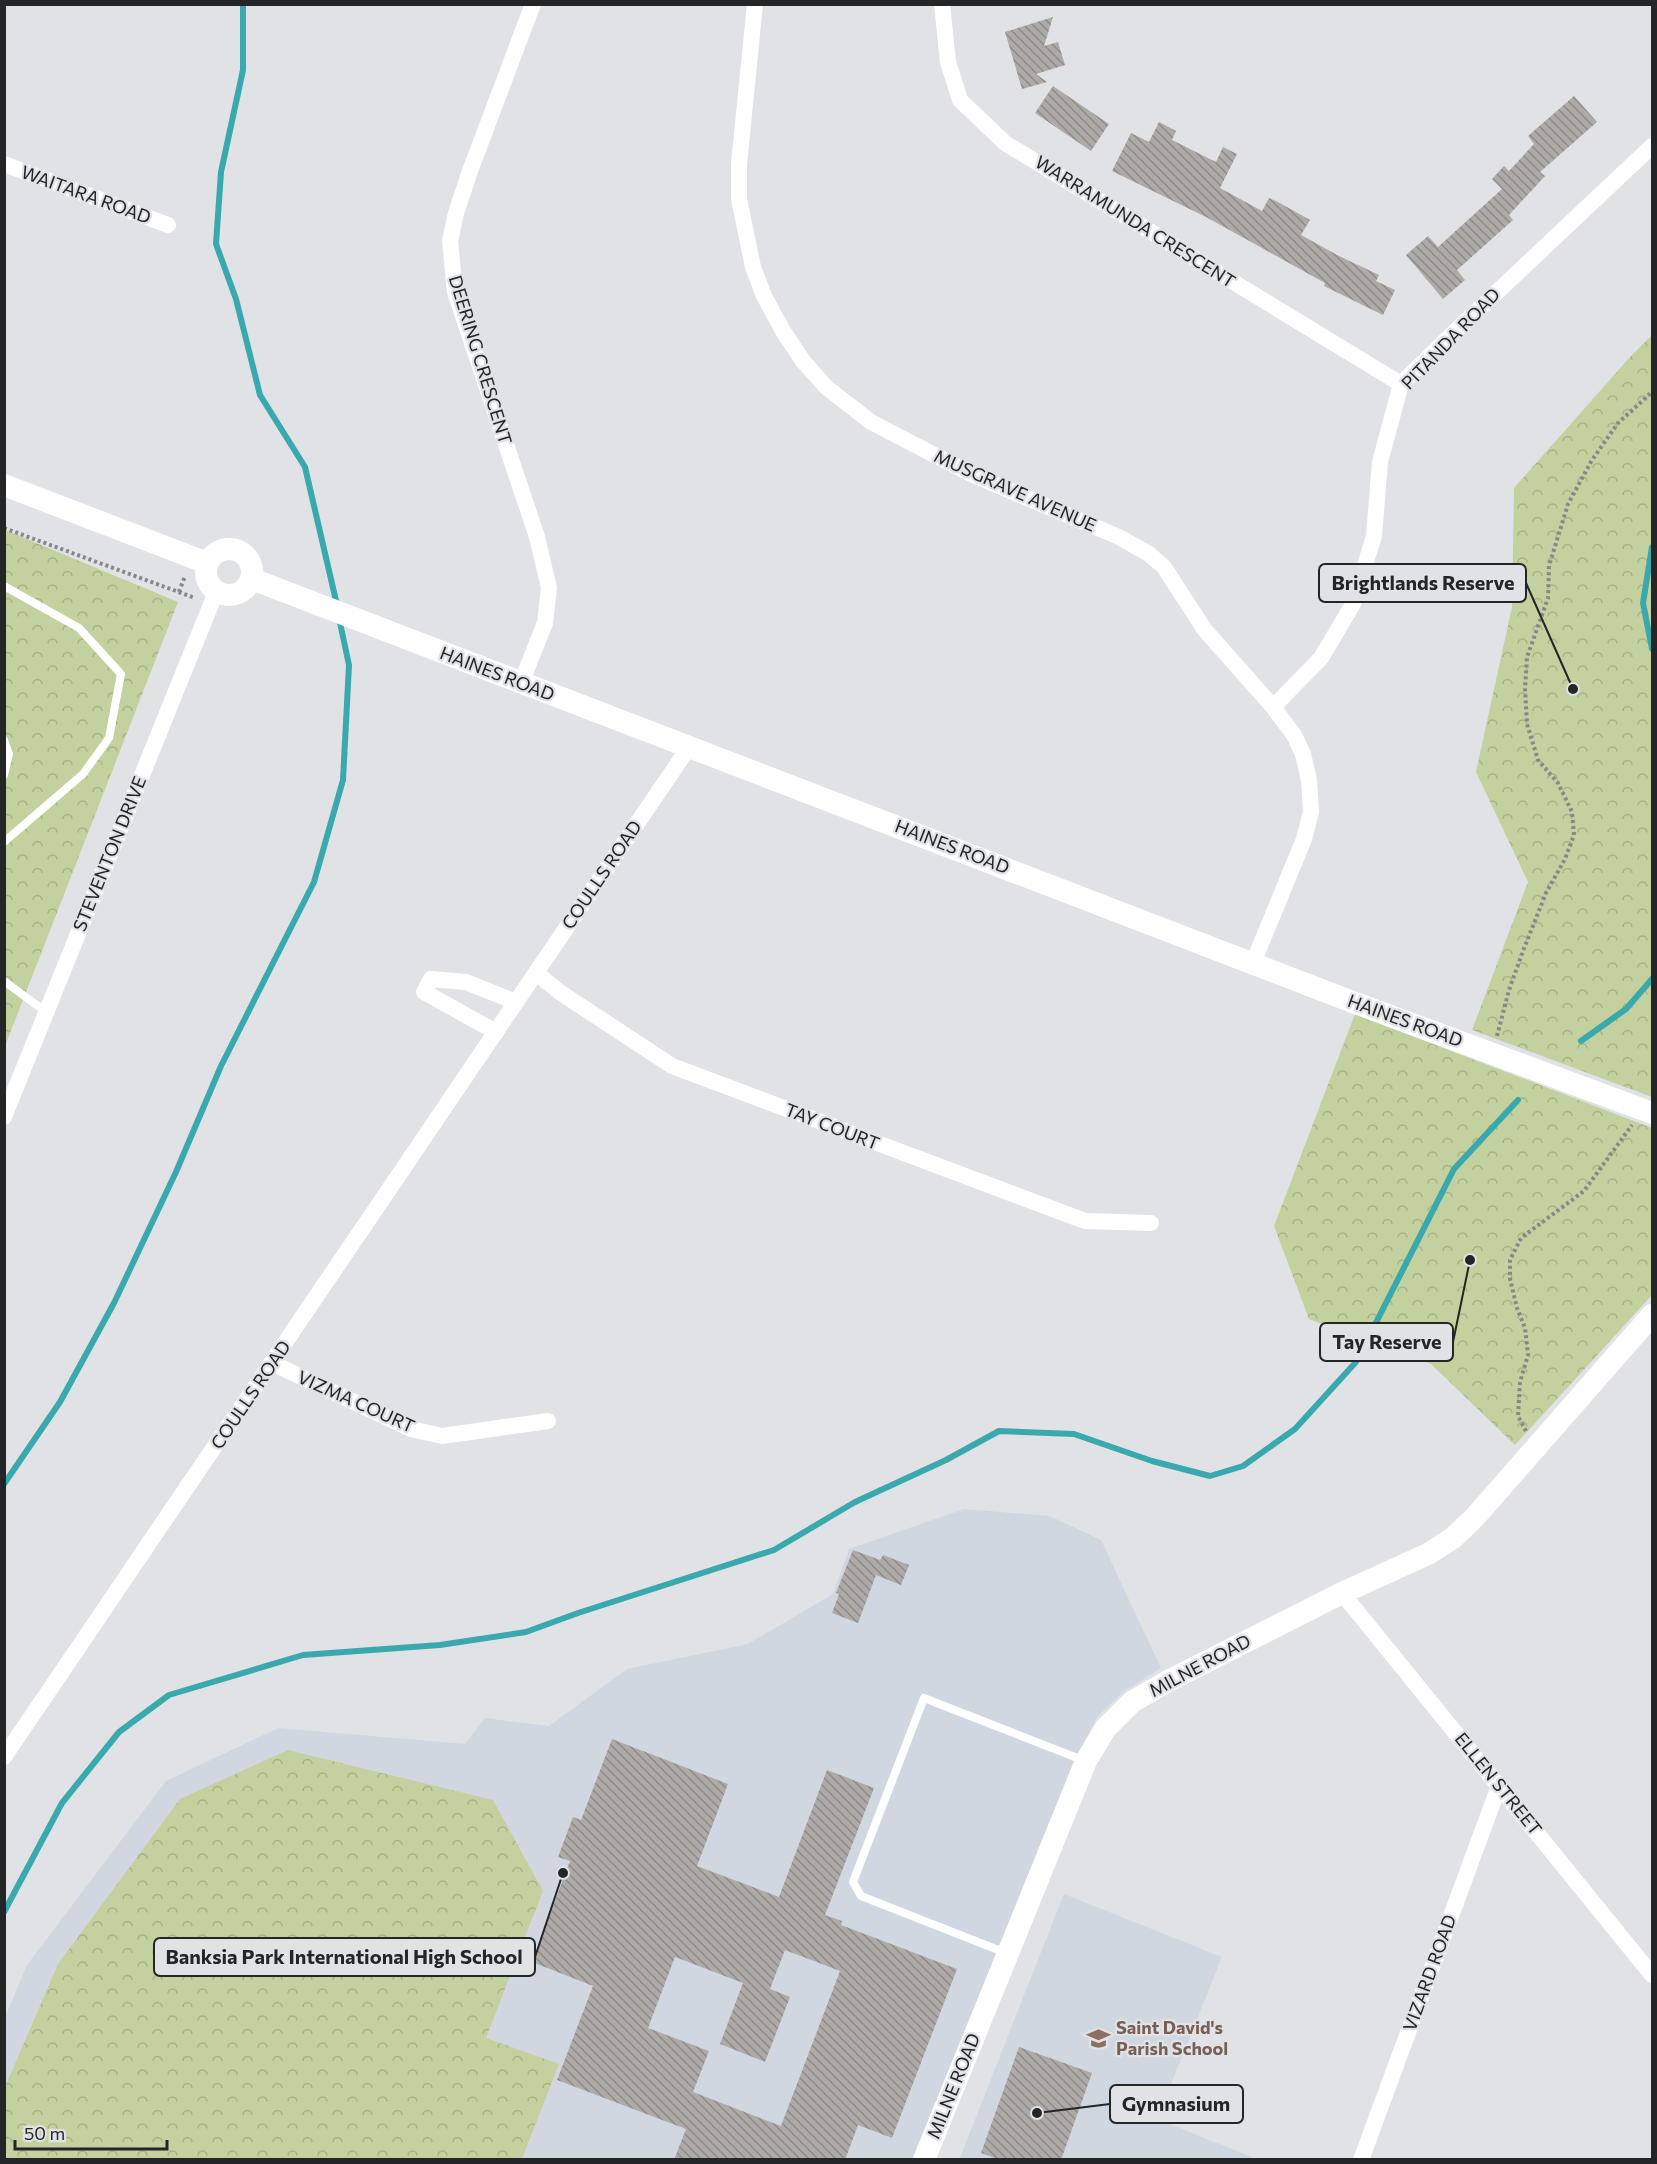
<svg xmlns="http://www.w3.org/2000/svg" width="1657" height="2164" font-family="Commissioner,sans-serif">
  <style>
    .built { fill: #d1d7e1 }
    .park { fill: url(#park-crowns) }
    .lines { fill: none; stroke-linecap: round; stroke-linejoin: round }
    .stream { stroke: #39a9ad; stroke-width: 6 }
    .building { fill: url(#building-back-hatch); fill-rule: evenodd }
    .path { stroke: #868789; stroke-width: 4; stroke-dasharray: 3 3; stroke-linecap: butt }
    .lane { stroke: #fff; stroke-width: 8 }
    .street { stroke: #fff; stroke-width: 16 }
    .secondary { stroke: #fff; stroke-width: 22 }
    .labels { text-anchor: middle; stroke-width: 4.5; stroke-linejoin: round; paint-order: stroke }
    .street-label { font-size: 18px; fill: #242526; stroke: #e0e2e5 }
    .education-label { font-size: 18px; font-weight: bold; fill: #785e54; stroke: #e0e2e5; text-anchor: start }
    .leader { fill: none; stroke: #242526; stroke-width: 2 }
    .callout-dot { fill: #242526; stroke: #e0e2e5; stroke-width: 2 }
    .callout { fill: #e0e2e5; stroke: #242526; stroke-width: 2 }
    .callout-label { font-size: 20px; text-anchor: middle; font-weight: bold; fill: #242526 }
  </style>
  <defs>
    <pattern id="park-crowns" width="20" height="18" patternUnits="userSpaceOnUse" patternTransform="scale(1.5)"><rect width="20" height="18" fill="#c2d19d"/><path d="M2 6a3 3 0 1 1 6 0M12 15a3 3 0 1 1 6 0" fill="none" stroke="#a7b387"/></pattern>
    <pattern id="building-back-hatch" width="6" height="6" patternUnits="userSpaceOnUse" patternTransform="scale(1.5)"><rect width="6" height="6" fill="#aeaaa7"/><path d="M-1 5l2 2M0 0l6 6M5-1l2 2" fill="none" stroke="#8d8a88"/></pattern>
  </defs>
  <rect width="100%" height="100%" fill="#e0e2e5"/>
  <g class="built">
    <polygon points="964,1509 1050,1516 1101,1540 1161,1668 1123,1692 1098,1716 1084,1742 912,2159 5,2160 5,2017 27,1965 166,1781 278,1728 465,1744 485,1718 549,1726 627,1669 748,1644 833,1594 849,1549"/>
    <polygon points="1064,1894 1222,1957 1157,2119 1252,2157 1251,2159 959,2160"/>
  </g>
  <g class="park">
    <polygon points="1652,335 1652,1097 1472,1030 1528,882 1476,772 1512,607 1514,488 1631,356"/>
    <polygon points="5,530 178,602 5,1046"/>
    <polygon points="1355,1014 1652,1128 1652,1295 1515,1445 1431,1364 1309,1319 1274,1226"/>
    <polygon points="288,1750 493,1800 543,1891 486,2038 559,2064 522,2159 5,2159 5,2087 58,1964 180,1799"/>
  </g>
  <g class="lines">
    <g class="stream">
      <polyline points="243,4 243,70 221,172 216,244 236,299 260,395 305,467 337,605"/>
      <polyline points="1652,547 1643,603 1652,649"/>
      <polyline points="1581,1041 1626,1009 1652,979"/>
      <polyline points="4,1484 60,1402 114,1303 176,1172 221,1066 314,882 343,780 349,665 339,618"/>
      <polyline points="4,1912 62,1803 119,1732 169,1695 303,1655 440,1645 526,1632 578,1613 774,1550 855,1502 946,1460 999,1431 1074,1434 1152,1461 1210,1476 1243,1466 1295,1429 1356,1362 1454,1169 1518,1100"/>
    </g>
  </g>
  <g class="building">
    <polygon points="1053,17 1044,46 1058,42 1065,65 1036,74 1047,82 1022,89 1005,32"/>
    <polygon points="1053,86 1109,124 1091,151 1035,113"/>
    <polygon points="1574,96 1597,122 1540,172 1545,176 1509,215 1513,220 1457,270 1465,280 1443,299 1406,255 1428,236 1438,247 1502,189 1492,179 1504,166 1509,171 1534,144 1528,136"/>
    <polygon points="1159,122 1176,131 1172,140 1216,162 1223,147 1237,154 1220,188 1262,211 1269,198 1278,202 1310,220 1301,235 1339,256 1379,275 1376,281 1395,290 1383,315 1324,286 1325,283 1206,217 1112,171 1131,133 1149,142"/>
    <polygon points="853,1550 880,1560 883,1555 909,1565 901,1585 876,1575 858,1623 832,1613 839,1594 836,1593"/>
    <path d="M612 1739 728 1784 697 1866 779 1897 827 1770 874 1788 825 1915 842 1921 841 1925 957 1969 892 2138 858 2125 845 2160H674L686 2129 557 2080 593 1986 532 1962 570 1861 558 1857 573 1817 581 1820ZM785 1950 840 1971 781 2126 693 2092 709 2051 648 2028 675 1957 743 1983 720 2044 765 2062 790 1997 770 1989Z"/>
    <polygon points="1019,2047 1092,2073 1061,2160 1000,2160 981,2153"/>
  </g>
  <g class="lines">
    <g class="path">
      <polyline points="4,528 195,598"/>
      <polyline points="179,592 185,576"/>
      <polyline points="1497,1036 1509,990 1523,951 1546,893 1565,859 1574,835 1572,812 1558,783 1538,760 1527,724 1525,689 1527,657 1548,598 1549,566 1568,504 1592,460 1618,423 1652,392"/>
      <polyline points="1526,1431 1518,1416 1520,1382 1528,1355 1525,1328 1517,1308 1510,1279 1510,1260 1521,1238 1584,1191 1632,1125"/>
    </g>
    <g class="lane">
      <polyline points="4,586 79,628 121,674 109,738 83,774 4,842"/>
      <polyline points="4,740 9,754 4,775"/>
      <polyline points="4,981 46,1012"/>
      <polyline points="1006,1953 861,1896 853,1882 924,1698 1085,1761"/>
    </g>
    <g class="street">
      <polyline points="755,4 739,164 739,199 753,267 764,296 783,331 803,361 826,387 871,422 971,474 1119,537 1149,554 1164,567 1204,629 1273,707 1294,735 1303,754 1309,780 1311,812 1304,839 1253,963"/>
      <polyline points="942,4 948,62 960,100 1005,143 1401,384"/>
      <polyline points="4,164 168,225"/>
      <polyline points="521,683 545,623 549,588 537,537 455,292 450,241 456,213 470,171 533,4"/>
      <polyline points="1273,707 1321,658 1353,604 1374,536 1380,462 1401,384 1446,340 1652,146"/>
      <polyline points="536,973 561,993 672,1066 1085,1221 1151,1223"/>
      <polyline points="496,1032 424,992 431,979 466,982 516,1002"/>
      <polyline points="4,1117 216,592"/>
      <polyline points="272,1363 411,1429 442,1436 548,1421"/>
      <polyline points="1342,1593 1652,1975"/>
      <polyline points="4,1757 689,747"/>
      <polyline points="1361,2160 1499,1786"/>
    </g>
    <g class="secondary">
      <polyline points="4,485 207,563"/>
      <circle cx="229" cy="572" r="23"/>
      <polyline points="252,579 1358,1004 1652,1113"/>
      <polyline points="924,2160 1086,1761 1105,1729 1132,1702 1168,1681 1342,1593 1428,1554 1453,1538 1475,1517 1652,1315"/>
    </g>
  </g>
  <defs>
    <symbol id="school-bare" viewBox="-9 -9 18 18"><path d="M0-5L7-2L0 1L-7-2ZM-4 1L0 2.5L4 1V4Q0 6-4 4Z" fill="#8d6e63" stroke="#e0e2e5" stroke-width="2.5" paint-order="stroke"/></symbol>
  </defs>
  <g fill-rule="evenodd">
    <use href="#school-bare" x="1082" y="2022" width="33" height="33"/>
  </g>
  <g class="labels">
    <g class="street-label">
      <text transform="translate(86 195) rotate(20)" y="6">WAITARA ROAD</text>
      <text transform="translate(1135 222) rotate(32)" y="6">WARRAMUNDA CRESCENT</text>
      <text transform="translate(1451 339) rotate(-46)" y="6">PITANDA ROAD</text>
      <text transform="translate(480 360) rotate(73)" y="6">DEERING CRESCENT</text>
      <text transform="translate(1015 491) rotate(24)" y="6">MUSGRAVE AVENUE</text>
      <text transform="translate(497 674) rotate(21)" y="6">HAINES ROAD</text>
      <text transform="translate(952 847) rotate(21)" y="6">HAINES ROAD</text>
      <text transform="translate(110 854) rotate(-68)" y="6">STEVENTON DRIVE</text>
      <text transform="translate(602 875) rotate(-56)" y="6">COULLS ROAD</text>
      <text transform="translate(1405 1021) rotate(20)" y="6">HAINES ROAD</text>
      <text transform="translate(832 1127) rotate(21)" y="6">TAY COURT</text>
      <text transform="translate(251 1395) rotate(-56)" y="6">COULLS ROAD</text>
      <text transform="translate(356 1402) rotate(24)" y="6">VIZMA COURT</text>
      <text transform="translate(1200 1666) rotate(-28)" y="6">MILNE ROAD</text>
      <text transform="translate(1498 1784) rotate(51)" y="6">ELLEN STREET</text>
      <text transform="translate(1430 1973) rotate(-70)" y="6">VIZARD ROAD</text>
      <text transform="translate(954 2086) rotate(-68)" y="6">MILNE ROAD</text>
    </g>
    <g class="education-label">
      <text x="1116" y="2034">Saint David's<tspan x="1116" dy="21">Parish School</tspan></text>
    </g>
  </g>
  <path class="leader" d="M1573 689L1526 583M1470 1260L1453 1342M563 1873L535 1957M1037 2113L1110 2104"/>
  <g class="callout-dot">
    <circle cx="1573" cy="689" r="6"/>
    <circle cx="1470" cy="1260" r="6"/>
    <circle cx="563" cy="1873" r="6"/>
    <circle cx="1037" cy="2113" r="6"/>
  </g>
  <g class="callout">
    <rect x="1319" y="564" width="207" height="38" rx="6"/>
    <rect x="1320" y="1323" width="133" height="38" rx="6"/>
    <rect x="154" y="1938" width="381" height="38" rx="6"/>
    <rect x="1110" y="2085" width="133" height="38" rx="6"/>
  </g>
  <g class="callout-label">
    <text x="1423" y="590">Brightlands Reserve</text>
    <text x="1387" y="1349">Tay Reserve</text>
    <text x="344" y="1964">Banksia Park International High School</text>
    <text x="1176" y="2111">Gymnasium</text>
  </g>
  <rect width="1657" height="2164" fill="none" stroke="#242526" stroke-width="12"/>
  <path d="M15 2140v9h152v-9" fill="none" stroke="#242526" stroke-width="3"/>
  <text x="24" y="2140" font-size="18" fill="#242526" stroke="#e0e2e5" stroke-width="4.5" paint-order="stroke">50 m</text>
</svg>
